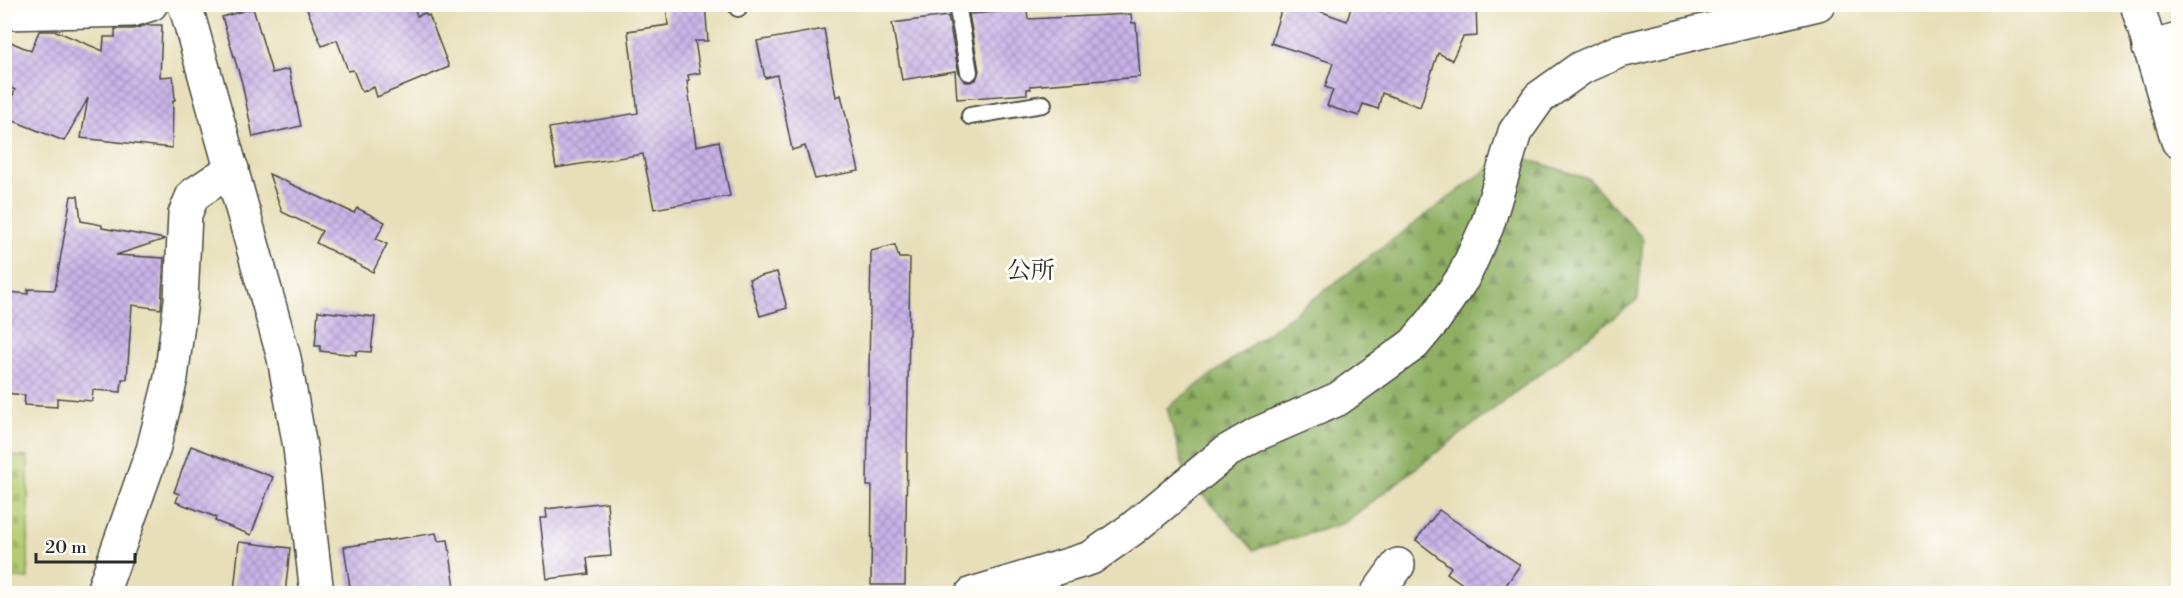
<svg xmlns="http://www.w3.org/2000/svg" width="2183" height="598" font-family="'Libre Bodoni','Noto Serif JP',serif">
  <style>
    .forest { fill: url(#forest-firs); stroke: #5d6e47; stroke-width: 1.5 }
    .cemetery { fill: url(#cemetery-stones); stroke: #707c4e; stroke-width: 1.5 }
    .building { fill: url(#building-cross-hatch) }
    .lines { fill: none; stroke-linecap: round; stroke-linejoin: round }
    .service-casing { stroke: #474640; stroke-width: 20 }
    .minor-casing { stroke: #474640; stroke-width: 36 }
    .tertiary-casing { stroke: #474640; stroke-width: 36 }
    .service { stroke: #fff; stroke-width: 16 }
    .minor { stroke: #fff; stroke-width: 33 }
    .tertiary { stroke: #fff; stroke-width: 33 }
    .labels { text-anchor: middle; stroke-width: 6; stroke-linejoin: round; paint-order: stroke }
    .neighbourhood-label { font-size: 24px; fill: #2b2b2b; stroke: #fdfcf7 }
  </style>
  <defs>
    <pattern id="forest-firs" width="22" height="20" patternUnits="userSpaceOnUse" patternTransform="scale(1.5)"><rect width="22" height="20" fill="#8fb063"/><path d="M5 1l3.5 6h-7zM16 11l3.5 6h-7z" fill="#758f52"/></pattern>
    <pattern id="cemetery-stones" width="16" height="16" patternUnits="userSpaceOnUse" patternTransform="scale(1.5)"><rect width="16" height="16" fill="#b4cc71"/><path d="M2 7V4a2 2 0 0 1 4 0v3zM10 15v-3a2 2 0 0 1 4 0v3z" fill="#9baf62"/></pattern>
    <pattern id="building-cross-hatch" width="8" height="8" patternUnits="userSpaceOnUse" patternTransform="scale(1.5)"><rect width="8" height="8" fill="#c9b3e8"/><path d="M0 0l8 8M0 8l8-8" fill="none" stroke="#a392bc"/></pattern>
  </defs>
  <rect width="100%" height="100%" fill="#fdfcf7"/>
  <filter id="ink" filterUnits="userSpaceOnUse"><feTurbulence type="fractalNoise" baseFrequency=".0167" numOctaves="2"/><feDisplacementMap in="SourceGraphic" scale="12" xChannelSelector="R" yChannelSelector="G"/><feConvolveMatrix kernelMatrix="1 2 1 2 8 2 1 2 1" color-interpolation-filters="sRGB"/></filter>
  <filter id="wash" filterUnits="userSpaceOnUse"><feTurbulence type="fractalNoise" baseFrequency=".008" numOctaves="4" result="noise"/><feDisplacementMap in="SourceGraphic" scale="24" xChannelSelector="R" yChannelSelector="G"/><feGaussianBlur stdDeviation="1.35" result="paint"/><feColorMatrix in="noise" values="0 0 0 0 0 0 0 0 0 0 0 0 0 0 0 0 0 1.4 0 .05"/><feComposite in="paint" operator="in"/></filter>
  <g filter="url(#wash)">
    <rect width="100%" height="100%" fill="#e7dfb9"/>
    <polygon class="forest" points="1509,153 1589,179 1643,239 1638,299 1344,523 1254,550 1186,477 1167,408"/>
    <polygon class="cemetery" points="10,456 28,457 28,579 5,577 4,458"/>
    <g id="blocks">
      <g class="building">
        <polygon points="305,4 413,4 417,16 425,13 427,16 429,15 449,67 377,97 374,87 362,92 353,70 348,71 337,40 322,46"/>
        <polygon points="666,4 705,4 708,41 695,41 700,73 688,75 689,80 687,81 696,146 719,141 730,196 654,209 643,154 556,168 549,128 638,113 628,31 668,25"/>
        <polygon points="1283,4 1300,4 1347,21 1352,4 1476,4 1477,36 1463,37 1452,60 1438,53 1420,107 1382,93 1378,109 1363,104 1359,116 1327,106 1333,90 1325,87 1333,63 1271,43"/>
        <polygon points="253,8 272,73 289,69 301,126 253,137 242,83 222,17"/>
        <polygon points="1027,10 1028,19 1131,14 1132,23 1136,23 1140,77 1030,86 1031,89 1027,89 1027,94 957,99 955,71 902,80 892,23 948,16 959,74 965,82 970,82 976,80 979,71 969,14"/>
        <polygon points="147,25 162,25 160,77 173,76 175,100 173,100 172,148 81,138 88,98 64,141 4,117 15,90 4,85 4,39 31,51 39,31 56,31 103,51 104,37 115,37 115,29 133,29"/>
        <polygon points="824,29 836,97 841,95 859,171 815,179 805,146 792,150 777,75 765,78 757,41"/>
        <polygon points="269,174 354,213 357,208 385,222 376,239 387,244 373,272 316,243 322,231 282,212"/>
        <polygon points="71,196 78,196 81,221 102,225 102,228 165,239 116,255 164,258 161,309 132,305 127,379 122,379 121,392 93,390 92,401 57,398 57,407 24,405 25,395 4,393 9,292 28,294 28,289 55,290"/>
        <polygon points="895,245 899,258 910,258 905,585 871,585 872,486 867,486 871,251"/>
        <polygon points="777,272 787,308 760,316 749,279"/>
        <polygon points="318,311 375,317 371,352 356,351 356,355 320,351 320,346 315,346"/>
        <polygon points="191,446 273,477 251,535 215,521 216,517 176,502 179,494 174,492"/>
        <polygon points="607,502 611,556 587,558 589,574 547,579 540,518 547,518 546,509"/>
        <polygon points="1439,510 1520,565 1500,594 1477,594 1447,573 1451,567 1416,540"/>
        <polygon points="436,533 438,541 448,540 456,594 351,594 344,547"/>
        <polygon points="239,542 290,548 285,594 234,591"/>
      </g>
    </g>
  </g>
  <g filter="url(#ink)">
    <use href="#blocks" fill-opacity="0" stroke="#474640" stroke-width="1.5"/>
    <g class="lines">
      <defs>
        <g id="service">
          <polyline points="738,4 738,8"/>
          <polyline points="957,4 969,72"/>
          <polyline points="970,116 1043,104"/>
        </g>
        <g id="minor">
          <polyline points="2137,4 2178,141"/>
          <polyline points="4,13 132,10 151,4"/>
          <polyline points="2149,48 2178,40"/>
          <polyline points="102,594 153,450 171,378 181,300 185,214 193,195 232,169"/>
          <polyline points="972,594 1091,558 1132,529 1226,452 1257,434 1338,399 1414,344 1434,320 1464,276 1487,226 1515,132 1539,98 1581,68 1620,51 1818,4"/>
          <polyline points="1377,594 1398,565"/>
        </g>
        <polyline id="tertiary" points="185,4 284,358 300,447 317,594"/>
      </defs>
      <use href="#service" class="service-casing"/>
      <use href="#minor" class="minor-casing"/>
      <use href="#tertiary" class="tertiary-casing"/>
      <use href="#service" class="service"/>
      <use href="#minor" class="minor"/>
      <use href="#tertiary" class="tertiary"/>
    </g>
  </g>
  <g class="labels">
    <g class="neighbourhood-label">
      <text x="1031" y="278">公所</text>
    </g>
  </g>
  <rect width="2183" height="598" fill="none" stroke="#fdfcf7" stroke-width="24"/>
  <path d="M36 553v9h99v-9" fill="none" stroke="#2b2b2b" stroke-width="3"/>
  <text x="45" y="553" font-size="18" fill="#2b2b2b" stroke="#fdfcf7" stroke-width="4.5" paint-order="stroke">20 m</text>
</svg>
